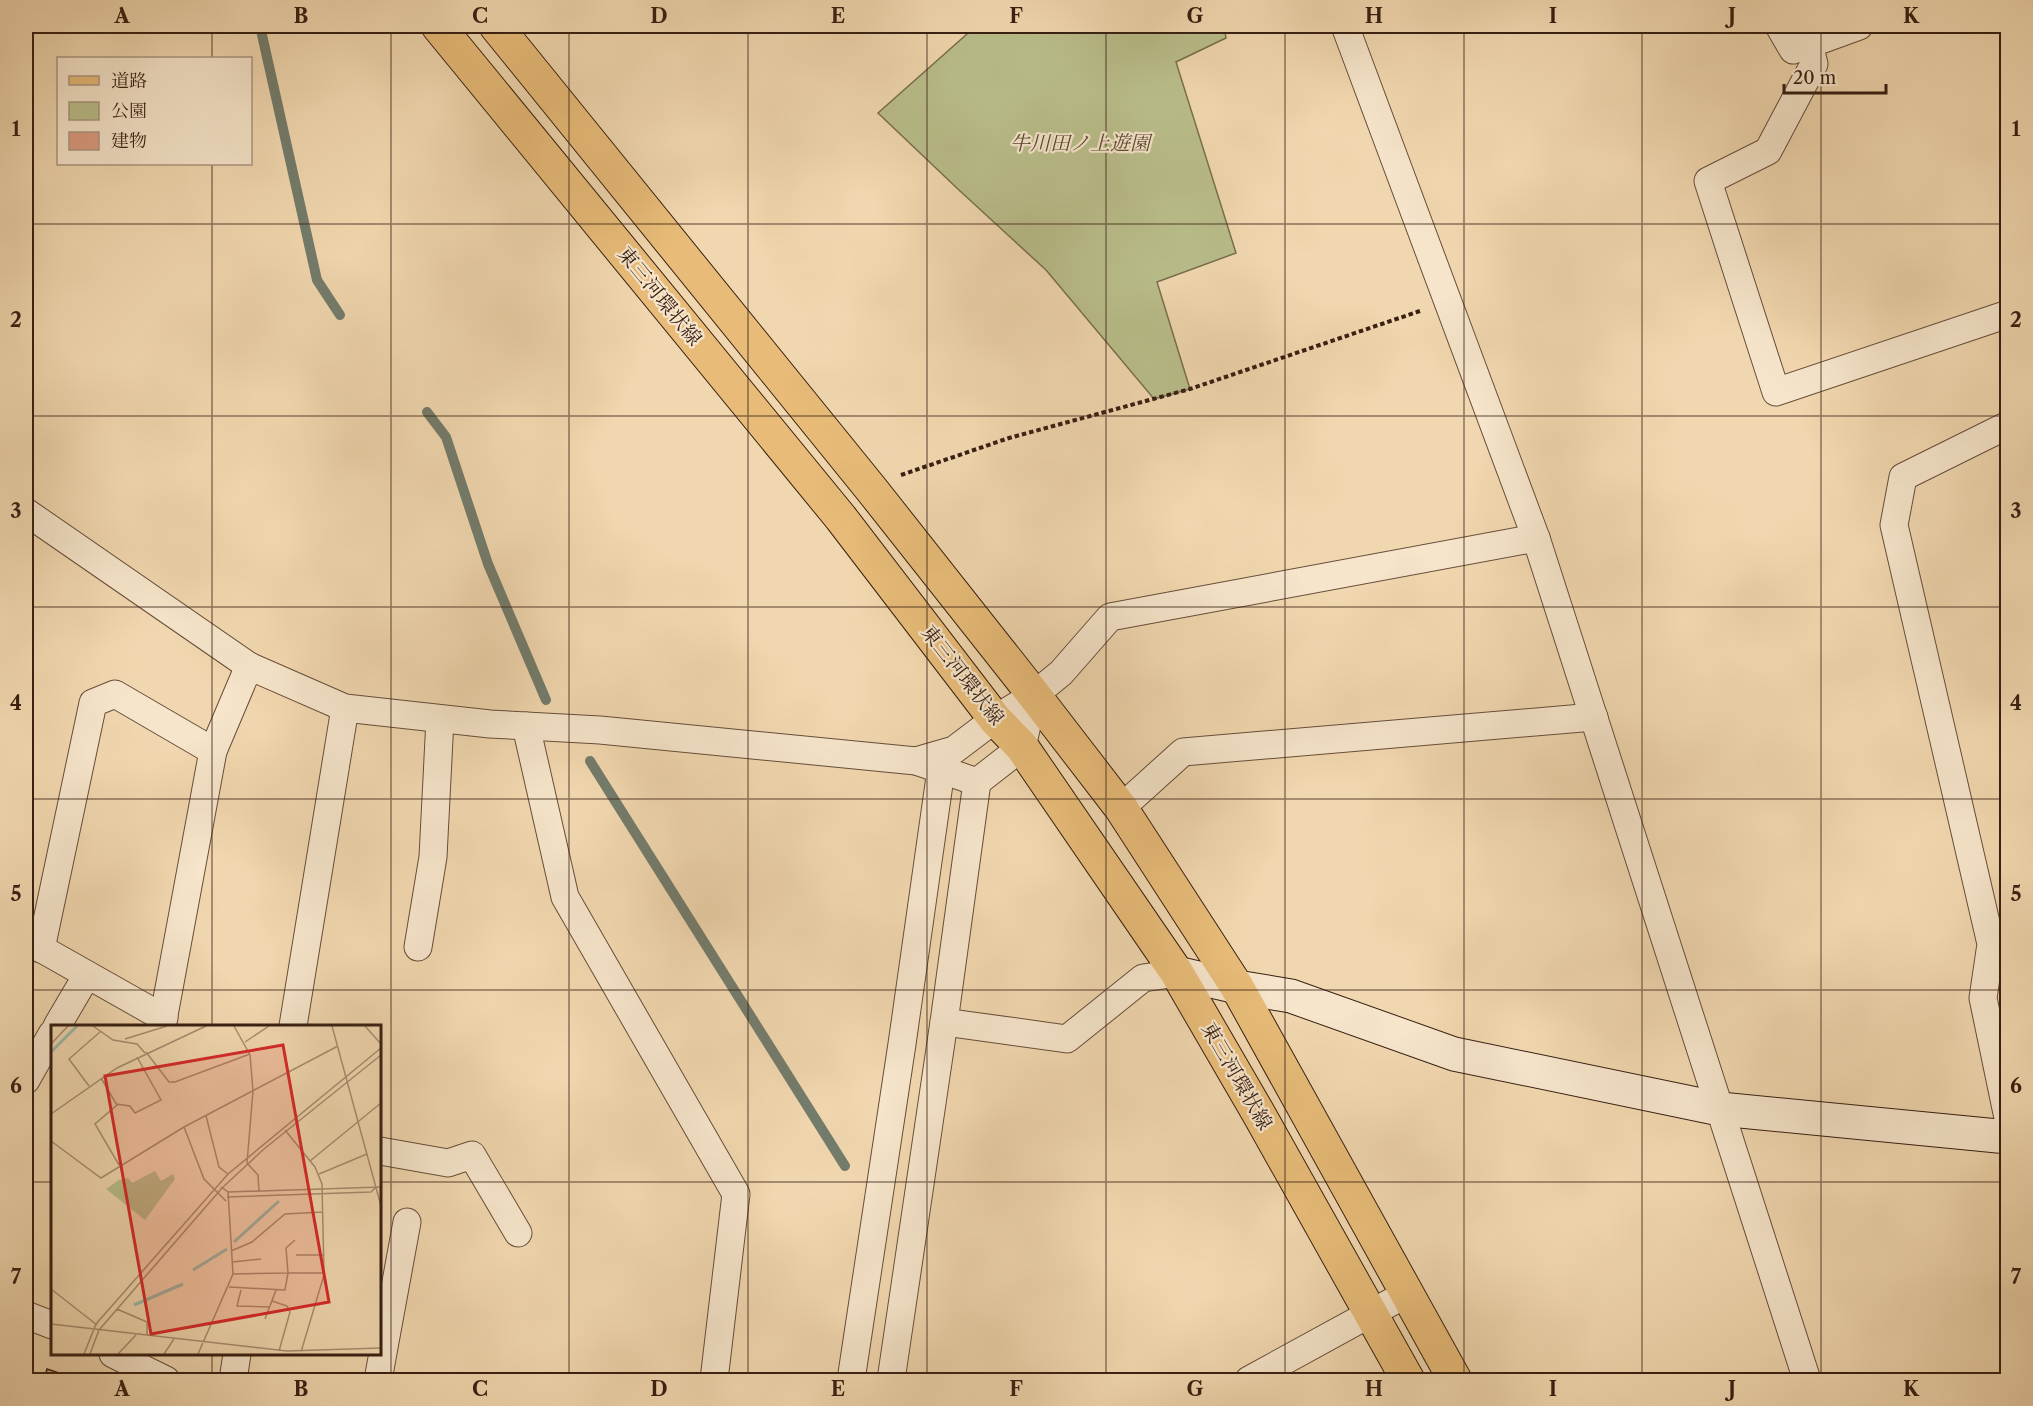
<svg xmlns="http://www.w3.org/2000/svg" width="2033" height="1406" font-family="'Libre Caslon Text','Noto Serif JP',serif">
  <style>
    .green { fill: #b9be8b; stroke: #786e4e; stroke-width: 1.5 }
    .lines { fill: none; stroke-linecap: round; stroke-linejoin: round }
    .stream { stroke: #737c6c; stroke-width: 10 }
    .building { fill: #da9c80; stroke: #371f12; stroke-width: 1.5 }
    .street-casing { stroke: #664d39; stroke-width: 29 }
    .secondary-casing { stroke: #371f12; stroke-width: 35 }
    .primary-casing { stroke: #371f12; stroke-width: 35 }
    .path { stroke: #371f12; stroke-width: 4; stroke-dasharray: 4.5 3; stroke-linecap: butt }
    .street { stroke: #f6e5cb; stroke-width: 27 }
    .secondary { stroke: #f6e5cb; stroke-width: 33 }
    .primary { stroke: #e8bc78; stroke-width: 33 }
    .grid { fill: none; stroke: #371f12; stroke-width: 1.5; stroke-opacity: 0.55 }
    .labels { text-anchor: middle; stroke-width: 4.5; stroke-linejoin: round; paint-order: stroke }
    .park-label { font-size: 20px; font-style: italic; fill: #584730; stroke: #f6e5cb }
    .street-label { font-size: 20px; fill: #371f12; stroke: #f6e5cb }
    .inset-river { fill: none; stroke: #9bbaa8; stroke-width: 3 }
    .inset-road { fill: none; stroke: #a78d70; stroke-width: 1.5 }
    .view { fill: #d62828; fill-opacity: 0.15; stroke: #d62828; stroke-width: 3 }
    .inset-edge { fill: none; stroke: #371f12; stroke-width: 3 }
    .neatline { fill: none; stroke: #371f12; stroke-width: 2 }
    .grid-label { font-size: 20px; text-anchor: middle; font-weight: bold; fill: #371f12 }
  </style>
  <rect width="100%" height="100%" fill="#f1d7af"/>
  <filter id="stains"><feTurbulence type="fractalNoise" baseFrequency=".00333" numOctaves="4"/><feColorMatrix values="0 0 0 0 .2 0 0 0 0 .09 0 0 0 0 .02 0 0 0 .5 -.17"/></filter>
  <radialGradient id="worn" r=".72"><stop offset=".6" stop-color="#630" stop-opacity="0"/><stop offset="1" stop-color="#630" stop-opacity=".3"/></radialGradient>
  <polygon class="green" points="976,26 1224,26 1226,38 1176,62 1236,253 1157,282 1190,389 1154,399 1046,270 960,191 878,113"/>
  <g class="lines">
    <g class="stream">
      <polyline points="260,26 317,280 340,315"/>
      <polyline points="427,412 446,437 488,564 546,700"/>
      <polyline points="590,761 845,1166"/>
    </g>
  </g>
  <polygon class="building" points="47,1369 80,1380 44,1380"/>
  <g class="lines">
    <defs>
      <g id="street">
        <polyline points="1345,26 1536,538 1807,1380"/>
        <polyline points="1779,26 1793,50 1859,26"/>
        <polyline points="1809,44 1814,64 1768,151 1708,181 1776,392 2008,314"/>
        <polyline points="2008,425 1903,477 1894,525 1991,944 1983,998 2008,1118"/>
        <polyline points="26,512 249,666 345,708 490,724 600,730 916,761 977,782 1022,747 1034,695"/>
        <polyline points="526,726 565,897 736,1194 714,1380"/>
        <polyline points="916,761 954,750 995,719 1034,695 1061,673 1110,617 1536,538"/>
        <polyline points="1121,808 1183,752 1594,717"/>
        <polyline points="26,940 164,1018"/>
        <polyline points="418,947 433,857 440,719"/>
        <polyline points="41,949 93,703 115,694 213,751"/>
        <polyline points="944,1022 1067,1039 1143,978 1177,973"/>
        <polyline points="57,1026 87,975"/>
        <polyline points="162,1026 213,751 249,666"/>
        <polyline points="293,1026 345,708"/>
        <polyline points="26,1080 52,1034"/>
        <polyline points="380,1151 448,1163 472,1155 518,1233"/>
        <polyline points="26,1315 52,1325"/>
        <polyline points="113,1354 166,1380"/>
        <polyline points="233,1380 237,1354"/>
        <polyline points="378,1380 407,1222"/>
        <polyline points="851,1380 902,1044 941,770"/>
        <polyline points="891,1380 944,1022 977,782"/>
        <polyline points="1249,1380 1408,1293"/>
      </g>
      <polyline id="secondary" points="1177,973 1237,987 1291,996 1454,1054 1720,1109 2008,1137"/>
      <g id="primary">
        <polyline points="438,26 841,518 995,719 1022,747 1177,973 1260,1116 1408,1380"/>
        <polyline points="496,26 872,490 1034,695 1121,808 1237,987 1455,1380"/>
      </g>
    </defs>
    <use href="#street" class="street-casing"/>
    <use href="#secondary" class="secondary-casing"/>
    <use href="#primary" class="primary-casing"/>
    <polyline class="path" points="901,475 1009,438 1190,389 1420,311"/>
    <use href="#street" class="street"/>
    <use href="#secondary" class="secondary"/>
    <use href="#primary" class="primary"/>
  </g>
  <path class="grid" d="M212 26V58M391 26V1380M569 26V1380M748 26V1380M927 26V1380M1106 26V1380M1285 26V1380M1464 26V1380M1642 26V1380M1821 26V1380M212 164V1026M26 224H2008M26 416H2008M26 607H2008M26 799H2008M26 990H2008M26 1182H52M380 1182H2008M212 1354V1380"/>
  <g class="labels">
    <g class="park-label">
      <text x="1080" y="150">牛川田ノ上遊園</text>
    </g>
    <g class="street-label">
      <text transform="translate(660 296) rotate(51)" y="7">東三河環状線</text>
      <text transform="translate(963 675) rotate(52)" y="7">東三河環状線</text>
      <text transform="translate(1237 1076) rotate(60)" y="7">東三河環状線</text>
    </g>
  </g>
  <g transform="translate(51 1025)">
    <rect width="330" height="330" fill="#f1d7af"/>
    <path d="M104 146 110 156 122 149 124 154 94 195 55 164 68 155 77 153 81 158Z" fill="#b9be8b"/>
    <path class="inset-river" d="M0 27 26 1M183 217 228 176M142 245 176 224M83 280 132 259"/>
    <path class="inset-road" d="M42 1 62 15 86 19 94 28M183 1 199 30 202 66 196 138 207 150 208 166M281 1 330 181M314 1 330 19M74 14 116 1M194 17 218 1M0 19 17 1M95 27 118 57H124L199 29M50 53 66 80 44 99 68 140M38 61 18 34 49 7M65 79 79 81 84 88 110 75 86 32M0 89 66 43 155 1M155 91 168 142 177 149M133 102 153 154 175 176M234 105 264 142 271 159 273 250 250 327M0 116 50 153 133 102 287 21M259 136 330 78M268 149 316 129M177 167 330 162M176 172 320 167 325 162M180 226 201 217 234 189 272 187M245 230H272M181 237 210 234M182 249 237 248 235 223 244 215M178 262 234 265 237 248H273M0 264 46 300M190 265 186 281 219 282M221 276 236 281 239 287 228 326M66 284 96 297V311M214 294 225 265M0 299 236 326 330 323M33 329 45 299 177 149 330 23M39 329 48 305 171 163 213 124 330 30M67 329 85 310M113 329 123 314M147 329 182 249 177 167 170 162"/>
    <path class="view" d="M232 20 278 277 100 309 54 51Z"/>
    <rect width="330" height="330" class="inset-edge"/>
  </g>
  <rect width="2033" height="1406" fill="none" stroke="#f1d7af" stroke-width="66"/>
  <rect x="57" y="57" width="195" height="108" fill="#f6e5cb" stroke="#aa9681" stroke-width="1.5"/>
  <rect x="69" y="76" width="30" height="9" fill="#e8bc78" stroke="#aa9681" stroke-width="1.5"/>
  <text x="111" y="87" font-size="18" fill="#371f12">道路</text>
  <rect x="69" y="102" width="30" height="18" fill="#b9be8b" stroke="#aa9681" stroke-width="1.5"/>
  <text x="111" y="117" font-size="18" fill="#371f12">公園</text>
  <rect x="69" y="132" width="30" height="18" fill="#da9c80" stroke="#aa9681" stroke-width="1.5"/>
  <text x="111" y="147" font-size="18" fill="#371f12">建物</text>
  <path d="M1784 84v9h102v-9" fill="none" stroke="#371f12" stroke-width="3"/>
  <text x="1793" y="84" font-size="18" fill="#371f12" stroke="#f6e5cb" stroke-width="4.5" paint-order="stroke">20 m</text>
  <rect x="33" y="33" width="1967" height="1340" class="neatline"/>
  <g class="grid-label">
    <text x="122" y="23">A</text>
    <text x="301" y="23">B</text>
    <text x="480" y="23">C</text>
    <text x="659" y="23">D</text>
    <text x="838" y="23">E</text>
    <text x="1016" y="23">F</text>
    <text x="1195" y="23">G</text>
    <text x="1374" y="23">H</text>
    <text x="1553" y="23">I</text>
    <text x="1732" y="23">J</text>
    <text x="1911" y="23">K</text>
    <text x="16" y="136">1</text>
    <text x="2016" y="136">1</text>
    <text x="16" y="327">2</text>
    <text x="2016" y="327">2</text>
    <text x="16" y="518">3</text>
    <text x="2016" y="518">3</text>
    <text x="16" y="710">4</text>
    <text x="2016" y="710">4</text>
    <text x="16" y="901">5</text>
    <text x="2016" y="901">5</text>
    <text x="16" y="1093">6</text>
    <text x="2016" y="1093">6</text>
    <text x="16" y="1284">7</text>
    <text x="2016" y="1284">7</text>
    <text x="122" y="1396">A</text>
    <text x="301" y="1396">B</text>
    <text x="480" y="1396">C</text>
    <text x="659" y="1396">D</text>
    <text x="838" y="1396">E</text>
    <text x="1016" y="1396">F</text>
    <text x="1195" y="1396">G</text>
    <text x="1374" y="1396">H</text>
    <text x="1553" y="1396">I</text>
    <text x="1732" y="1396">J</text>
    <text x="1911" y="1396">K</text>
  </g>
  <rect width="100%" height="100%" filter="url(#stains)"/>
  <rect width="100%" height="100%" fill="url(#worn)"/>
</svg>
